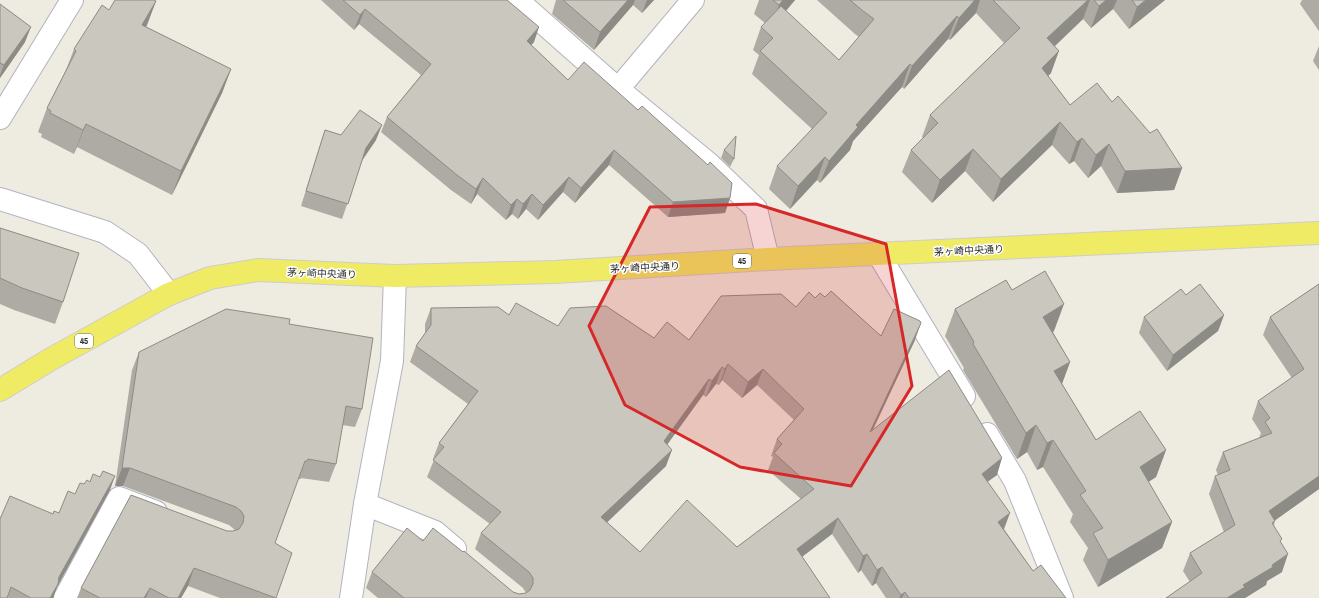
<svg xmlns="http://www.w3.org/2000/svg" width="1319" height="598" font-family="'Archivo Narrow','Noto Sans JP',sans-serif">
  <style>
    .lines { fill: none; stroke-linecap: round; stroke-linejoin: round }
    .street-casing { stroke: #b3b3c0; stroke-width: 24 }
    .secondary-casing { stroke: #b3b3c0; stroke-width: 24 }
    .primary-casing { stroke: #cdcdcd; stroke-width: 24 }
    .street { stroke: #fff; stroke-width: 22 }
    .secondary { stroke: #fff; stroke-width: 22 }
    .primary { stroke: #efeb64; stroke-width: 22 }
    .wall { fill: #aeaba4; fill-rule: evenodd }
    .shaded-wall { fill: #8d8b86 }
    .building { fill: #cac7bf; stroke: #8d8b86; fill-rule: evenodd }
    .marked { fill: #d62828; fill-opacity: 0.2; stroke: #d62828; stroke-width: 3; stroke-linejoin: round }
    .labels { text-anchor: middle; stroke-width: 3; stroke-linejoin: round; paint-order: stroke }
    .shield { fill: #fff; stroke: #6c6c6c; stroke-width: 1 }
    .shield-label { font-size: 9px; font-weight: bold; fill: #2d2d2d }
    .street-label { font-size: 10px; fill: #2d2d2d; stroke: #fff }
  </style>
  <rect width="100%" height="100%" fill="#eeebe0"/>
  <g class="lines">
    <defs>
      <g id="street">
        <polyline points="517,0 618,89 708,163 756,209 768,259"/>
        <polyline points="618,89 693,0"/>
        <polyline points="0,118 72,0"/>
        <polyline points="879,255 964,396"/>
        <polyline points="987,434 1015,481 1062,598"/>
        <polyline points="365,504 435,532 455,549"/>
        <polyline points="65,598 119,498 156,512"/>
      </g>
      <g id="secondary">
        <polyline points="0,199 105,232 138,254 169,294"/>
        <polyline points="351,598 365,504 392,361 395,276"/>
      </g>
      <polyline id="primary" points="0,390 51,359 169,294 210,278 258,270 395,276 555,272 768,259 1319,233"/>
    </defs>
    <use href="#street" class="street-casing"/>
    <use href="#secondary" class="secondary-casing"/>
    <use href="#primary" class="primary-casing"/>
    <use href="#street" class="street"/>
    <use href="#secondary" class="secondary"/>
    <use href="#primary" class="primary"/>
  </g>
  <g class="wall">
    <polygon points="321,0 507,0 534,42 531,45 568,80 730,198 725,213 668,217 609,165 575,203 563,192 538,220 526,209 518,219 512,214 506,220 477,194 471,204 451,190 381,132 387,117 421,75 359,24 354,30"/>
    <polygon points="556,0 654,0 642,13 633,5 594,50 552,14"/>
    <polygon points="759,0 795,0 786,11 839,60 859,37 855,34 817,0 1165,0 1129,29 1113,9 1091,28 1083,19 1055,46 1051,73 1048,76 1070,105 1112,102 1150,133 1182,168 1174,190 1117,193 1101,166 1088,178 1074,161 1069,164 1052,145 993,202 965,171 932,203 902,172 911,150 923,138 922,137 930,115 1004,43 976,13 950,40 948,39 904,89 902,87 853,141 850,150 820,183 817,180 790,209 769,189 777,166 812,129 752,74 759,55 753,50 761,27 765,23 754,14"/>
    <polygon points="1302,0 1319,0 1319,31 1300,4"/>
    <polygon points="156,1 146,27 231,69 222,93 172,195 77,147 74,154 41,137 42,134 38,132 47,108 66,70 74,49 109,10"/>
    <polygon points="0,5 25,42 0,78"/>
    <polygon points="1319,46 1319,70 1313,61"/>
    <polygon points="325,130 341,135 376,140 362,161 342,219 301,206 320,145"/>
    <polygon points="724,150 734,159 730,167 721,158"/>
    <polygon points="0,228 63,302 55,324 14,310 0,304"/>
    <polygon points="1319,284 1319,489 1275,520 1274,526 1281,542 1282,572 1267,581 1266,585 1245,598 1166,598 1190,582 1183,571 1190,553 1224,532 1209,494 1215,476 1218,475 1216,470 1223,452 1259,438 1261,433 1252,419 1258,401 1292,378 1263,335 1270,317"/>
    <polygon points="1012,290 1054,331 1053,332 1070,362 1062,384 1096,440 1166,450 1156,477 1148,482 1172,522 1162,548 1098,587 1083,560 1088,548 1070,522 1073,514 1043,467 1037,470 1027,452 1017,459 963,370 964,368 945,336 955,309"/>
    <polygon points="1186,295 1224,315 1218,331 1167,371 1139,333 1144,317"/>
    <path d="M825 297 881 336 915 340 873 430 997 475 987 482 1004 529 1033 571 1066 598H886L876 583 872 586 861 570 858 573 832 534 802 557 830 598H378L366 588 372 572 423 541 513 592 519 594 526 593 523 588 475 549 481 533 490 524 427 477 434 460 433 459 439 443 468 404 410 362 416 346 425 333V324L431 308 509 315 558 326 654 338 689 340 796 307 815 298ZM722 380 742 398 757 385 794 420 777 439 771 456 773 457 768 470 801 499 737 547 640 552 607 522 666 466 667 445 703 395 706 397 716 384 719 385Z"/>
    <polygon points="289,324 362,409 355,427 342,425 336,464 329,482 301,478 301,479 298,479 275,543 276,598 220,598 188,586 181,598 77,598 81,588 227,531 233,531 235,530 229,525 123,486 115,486 132,370 139,352"/>
    <polygon points="84,484 110,490 57,587 53,598 0,598 53,514 59,513 75,494"/>
  </g>
  <g class="shaded-wall">
    <polygon points="628,0 635,0 633,5 594,50 600,32"/>
    <polygon points="647,0 654,0 642,13"/>
    <polygon points="783,0 795,0 771,28 779,5"/>
    <polygon points="975,0 980,0 976,13 950,40 959,18"/>
    <polygon points="1088,0 1090,0 1083,19 1039,61 1047,38"/>
    <polygon points="1106,0 1117,0 1113,9 1091,28 1099,6"/>
    <polygon points="1146,0 1165,0 1129,29 1137,7"/>
    <polygon points="156,1 147,25 134,49 142,25"/>
    <polygon points="365,9 359,24 354,30 360,15"/>
    <polygon points="957,16 948,39 904,89 912,66"/>
    <polygon points="31,27 25,42 0,78 0,75 4,65"/>
    <polygon points="539,27 534,42 521,56 527,41"/>
    <polygon points="1059,51 1051,73 1034,90 1042,68"/>
    <polygon points="910,64 902,87 853,141 850,150 820,183 829,161 856,125"/>
    <polygon points="231,69 222,93 172,195 181,171"/>
    <polygon points="1060,122 1052,145 993,202 1001,179"/>
    <polygon points="86,124 77,147 74,154 83,130"/>
    <polygon points="382,125 376,140 360,163 366,148"/>
    <polygon points="1082,138 1074,161 1069,164 1077,142"/>
    <polygon points="1109,144 1101,166 1088,178 1096,155"/>
    <polygon points="973,149 965,171 932,203 940,180"/>
    <polygon points="614,150 609,165 575,203 581,188"/>
    <polygon points="825,157 817,180 790,209 798,186"/>
    <polygon points="1182,168 1174,190 1117,193 1125,171"/>
    <polygon points="569,177 563,192 538,220 543,205"/>
    <polygon points="483,178 477,194 471,204 476,189"/>
    <polygon points="532,194 526,209 518,219 523,204"/>
    <polygon points="730,198 725,213 668,217 673,202"/>
    <polygon points="517,199 512,214 506,220 511,205"/>
    <polygon points="1064,304 1054,331 1034,344 1043,317"/>
    <polygon points="1224,315 1218,331 1167,371 1173,355"/>
    <polygon points="921,323 915,340 864,448 870,432"/>
    <polygon points="1070,362 1060,389 1054,371"/>
    <polygon points="728,364 722,380 719,385 725,369"/>
    <polygon points="722,367 716,384 706,397 712,381"/>
    <polygon points="763,369 757,385 742,398 748,382"/>
    <polygon points="709,379 703,395 658,457 664,441"/>
    <polygon points="1036,425 1027,452 1017,459 1026,433"/>
    <polygon points="1053,440 1043,467 1037,470 1047,443"/>
    <polygon points="672,450 666,466 595,534 601,517"/>
    <polygon points="1166,450 1156,477 1130,494 1140,467"/>
    <polygon points="1002,458 997,475 976,490 982,474"/>
    <polygon points="122,468 130,468 123,486 115,486"/>
    <polygon points="115,476 110,490 57,587 53,598 50,598 59,577"/>
    <polygon points="1319,476 1319,489 1263,529 1269,511"/>
    <polygon points="1010,513 1004,529 992,538 998,522"/>
    <polygon points="838,518 832,534 791,565 797,549"/>
    <polygon points="1172,522 1162,548 1098,587 1108,560"/>
    <polygon points="867,554 861,570 858,573 863,556"/>
    <polygon points="1288,554 1282,572 1267,581 1266,585 1245,598 1227,598 1243,585 1272,565"/>
    <polygon points="882,567 876,583 872,586 877,570"/>
    <polygon points="194,568 188,586 181,598 178,598"/>
    <polygon points="150,588 146,598 144,598"/>
    <polygon points="905,592 902,598 899,598 901,595"/>
  </g>
  <g class="building">
    <polygon points="115,0 154,0 156,1 142,25 231,69 181,171 86,124 83,130 50,113 51,111 47,108 76,51 74,49 102,5 109,10"/>
    <polygon points="343,0 507,0 539,27 527,41 568,80 584,62 638,110 642,106 708,165 710,162 732,183 730,198 673,202 614,150 581,188 569,177 543,205 532,194 523,204 517,199 511,205 483,178 476,189 457,175 387,117 431,64 365,9 360,15"/>
    <polygon points="563,0 628,0 600,32"/>
    <polygon points="773,0 783,0 779,5"/>
    <polygon points="850,0 975,0 959,18 957,16 912,66 910,64 856,125 858,127 829,161 825,157 798,186 777,166 827,113 760,51 773,38 761,27 781,6 839,60 874,19 863,11"/>
    <polygon points="993,0 1088,0 1047,38 1059,51 1042,68 1070,105 1097,83 1112,102 1118,96 1150,133 1157,129 1182,168 1125,171 1109,144 1096,155 1082,138 1077,142 1060,122 1001,179 973,149 940,180 911,150 938,123 930,115 1020,28"/>
    <polygon points="1094,0 1106,0 1099,6"/>
    <polygon points="1132,0 1146,0 1137,7"/>
    <polygon points="0,4 31,27 4,65 0,63"/>
    <polygon points="360,110 382,125 366,148 348,204 306,191 325,130 341,135"/>
    <polygon points="736,136 734,159 724,150"/>
    <polygon points="0,228 79,253 63,302 22,288 0,278"/>
    <polygon points="1045,271 1064,304 1043,317 1070,362 1054,371 1096,440 1140,411 1166,450 1140,467 1172,522 1108,560 1093,533 1103,528 1080,495 1086,491 1053,440 1047,443 1036,425 1026,433 973,344 974,342 955,309 1006,280 1012,290"/>
    <polygon points="1200,284 1224,315 1173,355 1144,317 1181,289 1186,295"/>
    <polygon points="1319,284 1319,476 1269,511 1275,521 1272,523 1282,539 1280,541 1288,554 1272,565 1273,567 1243,585 1245,587 1227,598 1166,598 1202,573 1190,553 1235,525 1215,476 1230,470 1223,452 1272,433 1265,422 1270,418 1258,401 1304,369 1270,317"/>
    <path d="M831 291 881 336 894 309 920 321 921 323 870 432 949 370 1002 458 982 474 1010 513 998 522 1033 571 1041 565 1066 598H909L905 592 901 595 882 567 877 570 867 554 863 556 838 518 797 549 830 598H404L372 572 407 528 423 541 433 528 463 552 464 551 513 592 519 594 526 593 530 590 533 584V578L529 572 481 533 501 512 433 460 444 447 439 443 478 391 416 346 431 325V308L498 307 509 315 516 303 558 326 570 308 606 306 654 338 667 322 689 340 721 296 781 294 796 307 809 292 815 298 820 293 825 297ZM728 364 748 382 763 369 804 409 777 439 782 444 774 453 814 489 737 547 687 500 640 552 601 517 672 450 664 441 709 379 712 381 722 367 725 369Z"/>
    <polygon points="226,309 290,319 289,324 373,338 362,409 346,406 336,464 308,459 307,461 305,461 275,543 292,553 276,598 194,568 178,598 169,598 150,588 144,598 100,598 81,588 131,495 227,531 233,531 239,529 243,523 244,516 241,511 236,507 130,468 122,468 139,352"/>
    <polygon points="103,471 115,476 59,577 58,584 50,598 31,598 11,587 7,598 0,598 0,519 10,496 53,514 54,511 59,513 68,491 75,494 80,483 84,484 87,480 90,482 93,474 100,477"/>
  </g>
  <path class="marked" d="M756 204 886 244 912 386 851 486 740 467 625 405 589 326 650 207Z"/>
  <g class="labels">
    <g class="shield">
      <rect x="733" y="254" width="18" height="14" rx="3"/>
      <rect x="75" y="334" width="18" height="14" rx="3"/>
    </g>
    <g class="shield-label">
      <text x="742" y="264">45</text>
      <text x="84" y="344">45</text>
    </g>
    <g class="street-label">
      <text transform="translate(969 250) rotate(-3)" y="4">茅ヶ崎中央通り</text>
      <text transform="translate(645 267) rotate(-3)" y="4">茅ヶ崎中央通り</text>
      <text transform="translate(322 273) rotate(2)" y="4">茅ヶ崎中央通り</text>
    </g>
  </g>
</svg>
